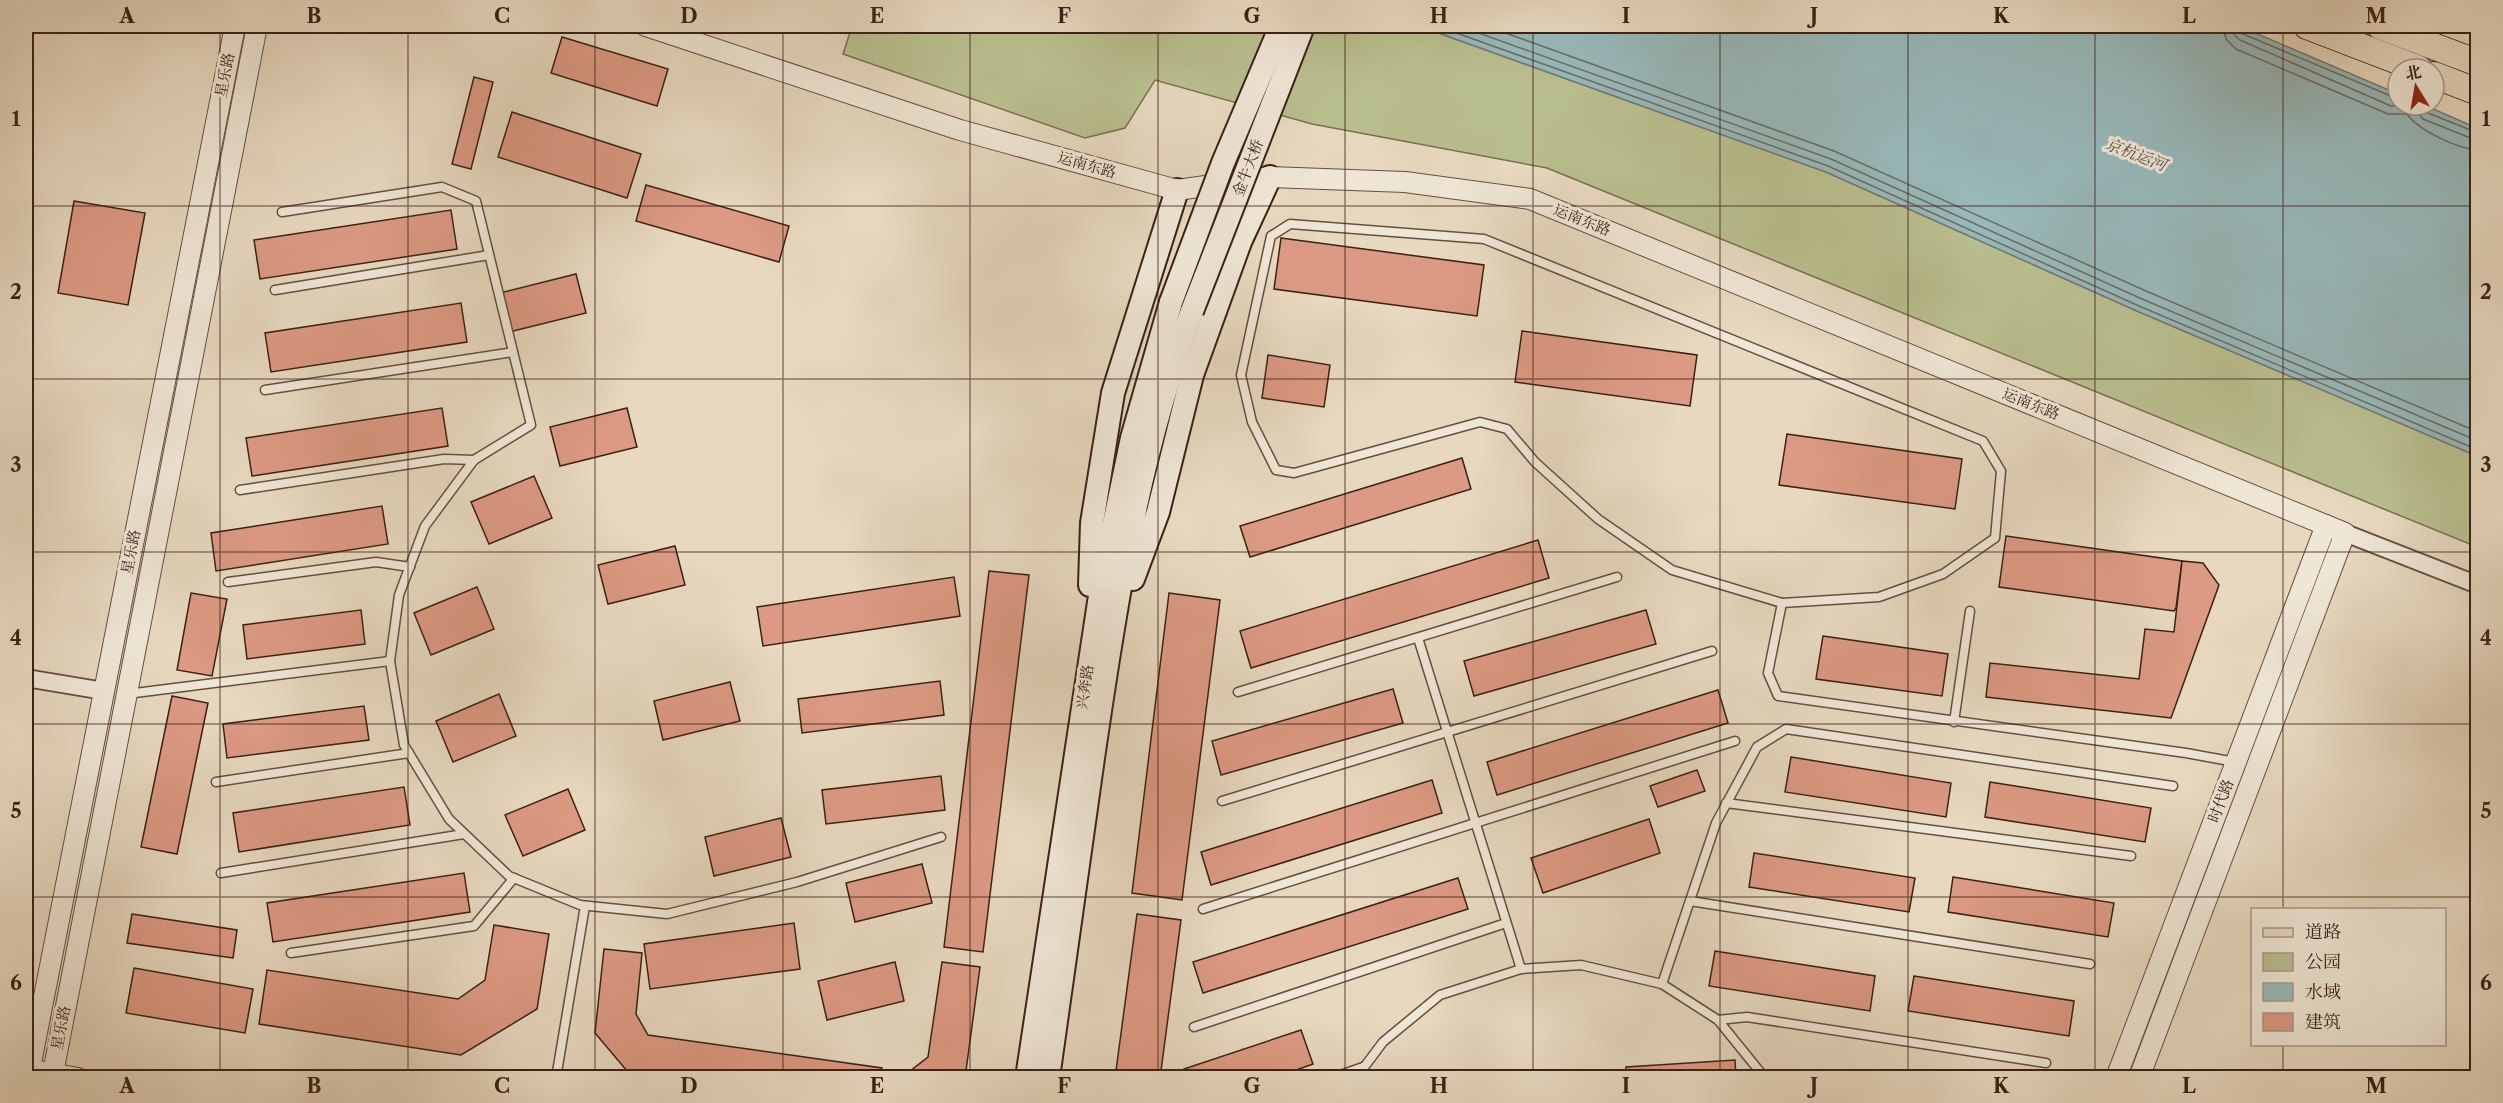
<svg xmlns="http://www.w3.org/2000/svg" width="2503" height="1103" font-family="'Libre Caslon Text','Noto Serif SC',serif">
  <style>
    .green { fill: #b9be8f; stroke: #7a6f52; stroke-width: 1.5 }
    .water { fill: #98b8b9; stroke: #737b78; stroke-width: 1.5 }
    .lines { fill: none; stroke-linecap: round; stroke-linejoin: round }
    .shore { stroke: #6a6c68; stroke-width: 1.5 }
    .building { fill: #dc9983; stroke: #3b2016; stroke-width: 1.5 }
    .service-casing { stroke: #664e40; stroke-width: 11 }
    .minor-casing { stroke: #664e40; stroke-width: 20 }
    .tertiary-casing { stroke: #664e40; stroke-width: 22 }
    .secondary-casing { stroke: #3b2016; stroke-width: 26 }
    .primary-casing { stroke: #3b2016; stroke-width: 28 }
    .service { stroke: #efe6d5; stroke-width: 8 }
    .minor { stroke: #efe6d5; stroke-width: 16 }
    .tertiary { stroke: #efe6d5; stroke-width: 20 }
    .secondary { stroke: #efe6d5; stroke-width: 22 }
    .primary { stroke: #e7d8bf; stroke-width: 26 }
    .secondary-bridge-casing { stroke: #3b2016; stroke-width: 26; stroke-linecap: butt }
    .secondary-bridge { stroke: #efe6d5; stroke-width: 22 }
    .grid { fill: none; stroke: #3b2016; stroke-width: 1.5; stroke-opacity: 0.55 }
    .labels { text-anchor: middle; stroke-width: 6; stroke-linejoin: round; paint-order: stroke }
    .street-label { font-size: 15px; fill: #3b2016; stroke: #efe6d5 }
    .water-label { font-size: 16px; font-style: italic; fill: #574e47; stroke: #efe6d5 }
    .neatline { fill: none; stroke: #3b2016; stroke-width: 2 }
    .grid-label { font-size: 20px; text-anchor: middle; font-weight: bold; fill: #3b2016 }
  </style>
  <rect width="100%" height="100%" fill="#e7d8bf"/>
  <filter id="stains"><feTurbulence type="fractalNoise" baseFrequency=".00333" numOctaves="4"/><feColorMatrix values="0 0 0 0 .2 0 0 0 0 .09 0 0 0 0 .02 0 0 0 .5 -.17"/></filter>
  <radialGradient id="worn" r=".72"><stop offset=".6" stop-color="#630" stop-opacity="0"/><stop offset="1" stop-color="#630" stop-opacity=".3"/></radialGradient>
  <polygon class="green" points="852,26 1419,26 1826,172 2137,311 2477,456 2477,547 1547,168 1312,124 1155,80 1125,128 1085,138 843,54"/>
  <polygon class="water" points="1419,26 2239,26 2398,94 2398,105 2424,105 2477,128 2477,456 2137,311 1826,172"/>
  <g class="lines">
    <g class="shore">
      <polyline points="1437,26 1828,166 2139,306 2478,450"/>
      <polyline points="1459,26 1831,159 2142,299 2478,441"/>
      <polyline points="1486,26 1834,151 2146,291 2478,432"/>
      <path d="M2223 26 2226 39 2236 49 2388 114H2407C2418 130 2458 149 2478 150"/>
      <polyline points="2232,26 2234,35 2240,40 2391,106 2403,105"/>
      <polyline points="2239,26 2243,34 2398,99"/>
      <polyline points="2416,105 2418,113 2423,119 2478,141"/>
      <polyline points="2424,105 2428,113 2478,133"/>
    </g>
  </g>
  <g class="building">
    <polygon points="562,37 668,69 657,106 551,73"/>
    <polygon points="474,77 493,82 471,169 452,164"/>
    <polygon points="512,112 641,154 627,198 498,157"/>
    <polygon points="646,185 789,226 779,262 636,221"/>
    <polygon points="74,201 145,213 128,305 58,293"/>
    <polygon points="451,210 457,249 260,279 254,240"/>
    <polygon points="1281,238 1484,265 1477,316 1274,289"/>
    <polygon points="576,274 586,313 509,332 500,293"/>
    <polygon points="461,303 467,342 271,372 265,333"/>
    <polygon points="1522,331 1697,355 1690,406 1515,382"/>
    <polygon points="1268,355 1330,365 1324,407 1262,398"/>
    <polygon points="442,408 448,446 252,476 246,438"/>
    <polygon points="627,408 637,447 560,466 550,427"/>
    <polygon points="1787,434 1962,459 1955,509 1779,485"/>
    <polygon points="1462,458 1471,489 1250,557 1240,526"/>
    <polygon points="534,476 552,518 489,544 471,502"/>
    <polygon points="382,506 388,544 216,571 211,533"/>
    <polygon points="2006,536 2182,561 2176,608 2174,611 1999,587"/>
    <polygon points="1538,540 1549,578 1251,668 1240,631"/>
    <polygon points="675,546 685,585 608,604 598,565"/>
    <polygon points="2182,561 2203,563 2219,585 2171,718 1986,697 1990,663 2139,679 2145,629 2174,632"/>
    <polygon points="989,571 1029,575 983,952 944,947"/>
    <polygon points="954,577 960,616 763,646 757,607"/>
    <polygon points="477,587 494,629 431,655 414,613"/>
    <polygon points="191,593 227,599 212,676 177,670"/>
    <polygon points="1169,593 1220,600 1182,900 1132,893"/>
    <polygon points="361,610 365,644 247,659 243,625"/>
    <polygon points="1646,610 1656,644 1474,696 1464,661"/>
    <polygon points="1823,636 1948,654 1942,696 1816,679"/>
    <polygon points="940,681 944,715 802,733 798,699"/>
    <polygon points="730,682 740,721 663,740 654,701"/>
    <polygon points="1393,689 1403,723 1221,775 1212,741"/>
    <polygon points="1718,690 1728,723 1497,795 1487,762"/>
    <polygon points="499,694 516,736 453,762 436,721"/>
    <polygon points="172,696 208,703 177,854 141,847"/>
    <polygon points="364,706 369,740 227,758 223,724"/>
    <polygon points="1791,757 1951,783 1946,817 1785,792"/>
    <polygon points="1697,770 1705,791 1658,807 1650,786"/>
    <polygon points="941,776 945,810 826,824 822,790"/>
    <polygon points="1432,780 1442,813 1211,885 1201,852"/>
    <polygon points="1990,782 2151,808 2145,842 1985,817"/>
    <polygon points="404,787 410,825 239,852 233,813"/>
    <polygon points="568,789 585,830 523,856 505,815"/>
    <polygon points="781,818 791,857 714,876 705,837"/>
    <polygon points="1649,819 1660,853 1543,893 1531,858"/>
    <polygon points="1754,853 1915,878 1909,912 1749,887"/>
    <polygon points="922,864 932,903 855,922 846,883"/>
    <polygon points="464,873 470,912 273,942 267,903"/>
    <polygon points="1953,877 2114,903 2108,937 1948,912"/>
    <polygon points="1458,878 1468,909 1203,993 1193,962"/>
    <polygon points="132,914 237,930 233,958 127,943"/>
    <polygon points="1137,914 1181,920 1160,1078 1115,1078"/>
    <polygon points="794,923 800,969 650,989 644,944"/>
    <polygon points="494,925 549,934 537,1009 461,1055 259,1024 267,970 458,999 485,980"/>
    <polygon points="604,949 642,953 636,1014 648,1035 882,1068 880,1078 633,1078 595,1033"/>
    <polygon points="1715,951 1875,976 1870,1011 1709,986"/>
    <polygon points="895,962 904,1001 827,1020 818,981"/>
    <polygon points="942,962 980,967 965,1078 901,1078 928,1057"/>
    <polygon points="134,968 253,989 245,1033 126,1013"/>
    <polygon points="1914,976 2074,1001 2069,1036 1908,1011"/>
    <polygon points="1301,1030 1313,1064 1274,1078 1187,1078 1184,1069"/>
    <polygon points="1735,1060 1736,1078 1626,1078 1626,1067"/>
  </g>
  <g class="lines">
    <defs>
      <g id="service">
        <polyline points="282,212 442,187 476,201 531,425 474,460 425,526 399,595 390,661 404,745 449,819 509,876 580,905 667,914 797,882 941,837"/>
        <polygon points="1290,224 1484,239 1983,441 2001,471 1995,538 1943,574 1879,597 1782,603 1672,570 1598,519 1535,462 1507,429 1480,422 1294,473 1276,470 1252,422 1241,375 1271,236"/>
        <polyline points="275,290 489,255"/>
        <polyline points="265,390 513,352"/>
        <polyline points="240,490 444,459 474,460"/>
        <polyline points="228,582 376,562 410,567"/>
        <polyline points="1782,603 1768,673 1778,696 2186,753 2235,762"/>
        <polyline points="1418,638 1521,969"/>
        <polyline points="1238,692 1617,577"/>
        <polyline points="127,694 390,661"/>
        <polyline points="1954,722 1970,611"/>
        <polyline points="216,782 409,753"/>
        <polyline points="1222,801 1712,651"/>
        <polyline points="1726,803 2131,856"/>
        <polyline points="221,873 464,834"/>
        <polyline points="1690,901 2090,964"/>
        <polyline points="1203,909 1735,741"/>
        <polyline points="291,953 474,926 514,878"/>
        <polyline points="1662,984 1716,823 1757,747 1786,729 2173,786"/>
        <polyline points="1718,1020 1747,1017 2046,1063"/>
        <polyline points="1194,1027 1506,923"/>
        <polyline points="556,1078 585,906"/>
        <polyline points="1332,1078 1363,1067"/>
        <polyline points="1356,1078 1383,1042 1440,995 1521,969 1581,965 1662,984 1718,1020 1765,1078"/>
      </g>
      <g id="minor">
        <polyline points="2345,533 2478,585"/>
        <polyline points="26,678 104,691"/>
      </g>
      <g id="tertiary">
        <polyline points="646,26 960,130 1177,190 1270,177 1405,182 1530,199 2345,533 2139,1078"/>
        <polyline points="39,1071 78,1078"/>
        <polyline points="28,1078 235,26"/>
        <polyline points="52,1078 257,26"/>
        <polyline points="2116,1078 2326,525"/>
      </g>
      <g id="secondary">
        <polyline points="1133,579 1158,512 1192,375 1240,242 1270,177"/>
        <polyline points="1090,585 1092,523 1113,393 1177,190"/>
        <polyline points="1027,1078 1103,576 1132,438 1171,302"/>
        <path d="M1048 1078C1063 971 1078 865 1093 758 1115 607 1138 454 1192 311"/>
      </g>
      <g id="primary">
        <polyline points="2307,26 2419,69"/>
        <polyline points="2380,26 2478,63"/>
        <polyline points="2434,75 2478,92"/>
      </g>
    </defs>
    <use href="#service" class="service-casing"/>
    <use href="#minor" class="minor-casing"/>
    <use href="#tertiary" class="tertiary-casing"/>
    <use href="#secondary" class="secondary-casing"/>
    <use href="#primary" class="primary-casing"/>
    <use href="#service" class="service"/>
    <use href="#minor" class="minor"/>
    <use href="#tertiary" class="tertiary"/>
    <use href="#secondary" class="secondary"/>
    <use href="#primary" class="primary"/>
    <defs>
      <g id="secondary-bridge">
        <polyline points="1171,302 1223,163 1281,26"/>
        <polyline points="1192,311 1303,26"/>
      </g>
    </defs>
    <use href="#secondary-bridge" class="secondary-bridge-casing"/>
    <use href="#secondary-bridge" class="secondary-bridge"/>
  </g>
  <path class="grid" d="M220 26V1078M408 26V1078M595 26V1078M783 26V1078M970 26V1078M1158 26V1078M1345 26V1078M1533 26V1078M1720 26V1078M1908 26V1078M2095 26V1078M2283 26V910M26 206H2478M26 379H2478M26 552H2478M26 724H2478M26 897H2478M2283 1044V1078"/>
  <g class="labels">
    <g class="street-label">
      <text transform="translate(225 75) rotate(-79)" y="5">星乐路</text>
      <text transform="translate(1087 165) rotate(16)" y="5">运南东路</text>
      <text transform="translate(1248 168) rotate(-69)" y="5">金牛大桥</text>
      <text transform="translate(1582 220) rotate(22)" y="5">运南东路</text>
      <text transform="translate(2031 404) rotate(22)" y="5">运南东路</text>
      <text transform="translate(131 552) rotate(-79)" y="5">星乐路</text>
      <text transform="translate(1085 687) rotate(-81)" y="5">兴奔路</text>
      <text transform="translate(2221 801) rotate(-69)" y="5">时代路</text>
      <text transform="translate(61 1028) rotate(-79)" y="5">星乐路</text>
    </g>
    <g class="water-label">
      <text transform="translate(2136 154) rotate(21)" y="6">京杭运河</text>
    </g>
  </g>
  <rect width="2503" height="1103" fill="none" stroke="#e7d8bf" stroke-width="66"/>
  <rect x="2251" y="908" width="195" height="138" fill="#efe6d5" stroke="#a79789" stroke-width="1.5"/>
  <rect x="2263" y="928" width="30" height="9" fill="#e7d8bf" stroke="#a79789" stroke-width="1.5"/>
  <text x="2305" y="938" font-size="18" fill="#3b2016">道路</text>
  <rect x="2263" y="953" width="30" height="18" fill="#b9be8f" stroke="#a79789" stroke-width="1.5"/>
  <text x="2305" y="968" font-size="18" fill="#3b2016">公园</text>
  <rect x="2263" y="983" width="30" height="18" fill="#98b8b9" stroke="#a79789" stroke-width="1.5"/>
  <text x="2305" y="998" font-size="18" fill="#3b2016">水域</text>
  <rect x="2263" y="1013" width="30" height="18" fill="#dc9983" stroke="#a79789" stroke-width="1.5"/>
  <text x="2305" y="1028" font-size="18" fill="#3b2016">建筑</text>
  <g transform="translate(2416 87) rotate(349)"><circle r="28" fill="#efe6d5" stroke="#a79789" stroke-width="1.5"/>
  <path d="M0-4.5L10 22L0 15L-10 22Z" fill="#8f2418"/>
  <text y="-9" font-size="16" font-weight="bold" text-anchor="middle" fill="#3b2016">北</text>
  </g>
  <rect x="33" y="33" width="2437" height="1037" class="neatline"/>
  <g class="grid-label">
    <text x="127" y="23">A</text>
    <text x="314" y="23">B</text>
    <text x="502" y="23">C</text>
    <text x="689" y="23">D</text>
    <text x="877" y="23">E</text>
    <text x="1064" y="23">F</text>
    <text x="1252" y="23">G</text>
    <text x="1439" y="23">H</text>
    <text x="1626" y="23">I</text>
    <text x="1814" y="23">J</text>
    <text x="2001" y="23">K</text>
    <text x="2189" y="23">L</text>
    <text x="2376" y="23">M</text>
    <text x="16" y="126">1</text>
    <text x="2486" y="126">1</text>
    <text x="16" y="299">2</text>
    <text x="2486" y="299">2</text>
    <text x="16" y="472">3</text>
    <text x="2486" y="472">3</text>
    <text x="16" y="645">4</text>
    <text x="2486" y="645">4</text>
    <text x="16" y="818">5</text>
    <text x="2486" y="818">5</text>
    <text x="16" y="990">6</text>
    <text x="2486" y="990">6</text>
    <text x="127" y="1093">A</text>
    <text x="314" y="1093">B</text>
    <text x="502" y="1093">C</text>
    <text x="689" y="1093">D</text>
    <text x="877" y="1093">E</text>
    <text x="1064" y="1093">F</text>
    <text x="1252" y="1093">G</text>
    <text x="1439" y="1093">H</text>
    <text x="1626" y="1093">I</text>
    <text x="1814" y="1093">J</text>
    <text x="2001" y="1093">K</text>
    <text x="2189" y="1093">L</text>
    <text x="2376" y="1093">M</text>
  </g>
  <rect width="100%" height="100%" filter="url(#stains)"/>
  <rect width="100%" height="100%" fill="url(#worn)"/>
</svg>
